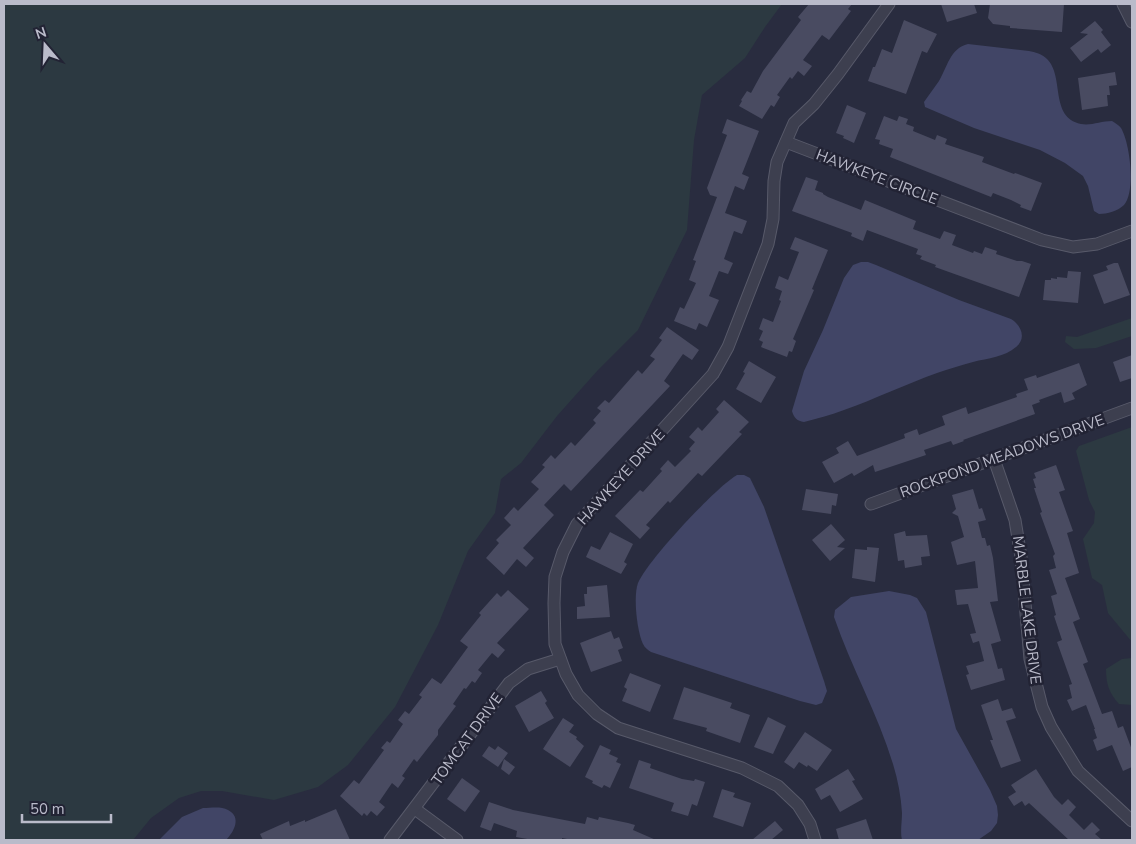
<svg xmlns="http://www.w3.org/2000/svg" width="1136" height="844" font-family="'Nunito Sans',sans-serif">
  <style>
    .green { fill: #2c3941 }
    .water { fill: #414566 }
    .building { fill: #494b61 }
    .lines { fill: none; stroke-linecap: round; stroke-linejoin: round }
    .street-casing { stroke: #585a6a; stroke-width: 13 }
    .street { stroke: #3d3f4f; stroke-width: 11 }
    .labels { text-anchor: middle; stroke-width: 5; stroke-linejoin: round; paint-order: stroke }
    .street-label { font-size: 15px; fill: #babbca; stroke: #222334 }
  </style>
  <rect width="100%" height="100%" fill="#292c3f"/>
  <g class="green">
    <polygon points="4,4 782,4 765,27 745,58 702,95 694,140 687,230 638,330 598,370 557,416 521,463 501,479 495,513 468,551 438,625 395,707 348,765 318,787 274,800 222,791 201,791 179,798 151,818 133,840 4,840"/>
    <polygon points="1132,318 1132,336 1096,348 1074,349 1065,342 1066,336 1077,337"/>
    <polygon points="1132,427 1132,642 1108,613 1102,585 1092,578 1083,539 1094,523 1095,512 1089,500 1076,451 1079,446"/>
    <path d="M1132 658V705L1119 704C1109 693 1106 684 1106 669L1122 659Z"/>
  </g>
  <g class="water">
    <path d="M968 44 1029 51C1035 52 1042 54 1047 59 1065 77 1049 117 1081 124 1091 126 1101 121 1112 121 1115 123 1119 125 1121 128 1130 143 1136 191 1124 205 1118 211 1107 214 1099 214L1094 211 1088 186 1083 176 1065 163 1040 150 974 128 925 107 924 102C929 95 934 88 939 81 947 68 950 48 968 44Z"/>
    <path d="M861 262H868L876 265 959 300 1011 319C1021 325 1027 338 1016 347 1005 357 988 358 973 362 961 365 949 369 937 373 906 384 875 399 844 410 831 415 818 418 804 422 797 421 794 418 792 411L804 371 823 330 844 278 853 265Z"/>
    <path d="M737 475H744L750 478 764 507 824 681 827 691 822 703 816 705 800 701 651 652C648 650 645 648 643 644 637 632 633 596 638 583 647 561 717 486 737 475Z"/>
    <path d="M889 591 910 595 917 598 926 612 956 729 990 790 997 806 998 815 997 823 991 831 978 840H902C900 832 902 822 902 813 901 797 898 780 893 764 878 714 851 667 834 617L835 610 851 597Z"/>
    <path d="M203 808C211 808 221 806 228 810 242 817 234 832 226 840H159L182 817Z"/>
  </g>
  <g class="building">
    <polygon points="809,4 852,4 848,9 851,11 829,40 822,35 803,60 812,66 804,76 798,71 792,79 790,77 777,95 780,97 774,107 771,105 762,119 739,106 742,101 741,100 747,91 751,93 763,71 801,20 798,17"/>
    <polygon points="941,4 974,4 977,13 947,22"/>
    <polygon points="990,4 1064,4 1062,32 1010,28 1010,26 993,24 988,18"/>
    <polygon points="904,20 937,34 927,53 922,51 906,94 868,81 873,67 875,67 882,49 892,53"/>
    <polygon points="1095,21 1103,30 1101,32 1111,45 1101,53 1098,49 1081,62 1070,48 1088,34 1080,33"/>
    <polygon points="1115,72 1117,85 1109,86 1110,95 1107,95 1108,106 1082,110 1078,78"/>
    <polygon points="847,105 866,113 854,143 843,138 844,136 836,133"/>
    <polygon points="884,116 897,121 899,116 908,119 906,124 914,127 913,131 935,140 937,135 947,139 945,144 984,157 982,162 1014,174 1015,173 1042,183 1031,211 1020,207 1021,205 1011,200 993,193 991,197 890,157 893,149 879,144 880,140 875,139"/>
    <polygon points="727,119 759,131 742,174 749,177 744,190 735,186 725,213 747,221 742,234 734,231 724,259 733,263 728,274 719,271 709,296 719,300 707,327 699,323 696,330 674,321 680,307 684,309 696,283 689,280 696,261 693,260 717,197 710,195 707,188 727,135 722,133"/>
    <polygon points="806,177 818,181 815,190 823,193 823,194 828,197 861,210 865,200 916,221 913,229 940,239 944,231 956,235 952,245 973,253 974,251 982,254 985,247 997,251 996,254 1017,261 1022,261 1031,264 1019,297 935,267 936,265 920,259 922,256 916,254 918,249 867,230 863,241 851,236 852,233 792,211"/>
    <polygon points="795,237 828,250 812,289 814,290 793,339 796,341 792,352 789,351 787,357 761,347 763,342 759,340 763,331 759,329 763,318 773,322 781,301 779,300 782,291 775,288 779,276 788,280 799,252 790,249"/>
    <polygon points="1114,263 1118,263 1130,295 1104,304 1093,275 1108,270 1106,266"/>
    <polygon points="1068,271 1081,272 1078,303 1043,300 1045,280 1051,280 1051,278 1057,279 1057,277 1067,278"/>
    <polygon points="667,327 699,350 692,360 683,354 664,381 670,386 571,491 564,484 544,505 554,515 523,548 534,558 526,567 517,559 504,575 486,558 499,543 496,540 511,525 504,518 514,507 518,511 539,489 531,482 545,467 542,465 551,455 555,459 571,442 575,446 596,423 593,420 601,411 597,408 605,400 609,403 638,370 642,374 655,359 650,356 662,340 659,338"/>
    <polygon points="1132,355 1132,378 1120,382 1113,362"/>
    <polygon points="749,361 776,377 761,403 736,389 745,373 743,372"/>
    <polygon points="1079,363 1087,385 1072,393 1075,399 1064,403 1061,392 1039,400 1040,402 1032,405 1035,414 963,440 964,441 953,445 951,441 924,450 926,455 875,472 873,465 854,476 852,473 834,483 822,462 839,453 836,448 848,441 857,456 905,438 904,434 917,429 919,435 945,425 942,416 966,407 968,414 1017,397 1016,394 1028,390 1024,379 1036,375 1037,378"/>
    <polygon points="724,400 749,422 739,432 742,434 702,476 698,473 670,503 668,501 646,525 650,528 640,539 615,516 640,490 643,492 662,471 660,469 668,460 675,467 691,451 689,449 695,442 689,437 698,427 702,431 719,412 716,409"/>
    <polygon points="1056,465 1065,490 1059,492 1073,531 1067,533 1079,573 1065,578 1080,619 1073,622 1088,662 1083,664 1102,714 1112,711 1118,728 1123,726 1132,750 1132,767 1123,771 1112,745 1097,751 1093,740 1097,738 1094,729 1095,729 1086,705 1072,711 1067,700 1072,698 1069,685 1072,684 1057,642 1062,640 1054,616 1056,615 1051,596 1057,594 1049,570 1056,568 1053,556 1055,554 1040,513 1042,512 1034,488 1036,488 1033,479 1036,478 1034,473"/>
    <polygon points="806,489 838,494 836,506 832,505 831,514 802,510"/>
    <polygon points="973,489 979,509 982,508 986,520 978,522 982,538 985,538 987,546 990,545 993,558 998,601 990,602 1001,641 991,644 998,669 1002,668 1005,680 971,690 966,675 969,674 966,666 984,661 979,641 973,643 970,634 976,633 968,604 957,605 955,590 978,588 975,561 957,565 951,542 964,537 958,516 952,513 956,509 952,495"/>
    <polygon points="831,524 845,540 837,547 845,548 830,561 812,540"/>
    <polygon points="905,531 906,536 927,535 930,556 921,557 922,565 905,568 904,560 898,561 894,534"/>
    <polygon points="610,532 633,544 624,562 627,564 621,574 586,557 591,546 600,550"/>
    <polygon points="867,547 879,548 875,582 852,578 855,549 867,550"/>
    <polygon points="607,585 610,617 577,619 577,607 585,606 584,594 587,594 587,587"/>
    <polygon points="508,590 529,609 497,643 505,650 498,658 492,653 478,670 482,673 475,683 472,681 466,689 464,688 453,704 456,706 438,730 438,735 417,762 414,759 402,776 405,778 398,788 392,783 379,802 385,807 377,816 371,811 367,816 364,813 362,816 340,796 354,780 359,784 384,750 381,748 387,741 390,743 403,724 398,720 405,711 409,714 422,697 419,695 432,678 441,684 468,647 460,641 481,615 479,613 497,593 501,597"/>
    <polygon points="611,631 614,639 619,637 623,648 618,650 622,661 591,672 580,643"/>
    <polygon points="630,673 661,685 650,712 622,701 627,689 624,687"/>
    <polygon points="684,687 732,703 730,708 750,715 740,743 706,731 707,728 673,719"/>
    <polygon points="541,691 547,701 545,703 554,718 529,732 515,706"/>
    <polygon points="998,699 1002,711 1012,708 1016,718 1006,721 1021,761 1001,768 990,740 993,740 981,705"/>
    <polygon points="768,717 786,726 773,754 754,747"/>
    <polygon points="563,718 574,725 569,732 577,737 576,739 584,746 570,767 543,749"/>
    <polygon points="805,732 832,750 817,771 808,765 807,767 799,762 794,769 784,762"/>
    <polygon points="600,745 611,750 609,754 618,758 616,762 621,764 610,788 604,785 602,788 592,783 593,781 585,777"/>
    <polygon points="489,746 495,750 498,746 508,753 498,767 482,756"/>
    <polygon points="504,759 515,767 509,775 501,769"/>
    <polygon points="639,760 651,764 650,768 682,779 694,781 695,779 705,782 697,806 692,804 688,816 671,811 674,803 629,788"/>
    <polygon points="848,769 855,780 852,781 863,799 840,812 830,795 821,800 815,789"/>
    <polygon points="1036,769 1054,797 1062,805 1068,799 1076,807 1069,815 1084,830 1092,822 1100,830 1095,834 1102,840 1069,840 1029,803 1025,806 1022,801 1014,806 1008,797 1016,792 1011,785"/>
    <polygon points="462,778 480,791 465,812 447,799"/>
    <polygon points="722,789 735,793 733,797 751,803 743,827 713,817"/>
    <polygon points="489,802 513,810 585,824 587,817 598,820 599,817 628,823 635,825 633,830 656,840 572,840 562,838 562,840 533,840 516,837 517,831 494,823 491,831 480,827"/>
    <polygon points="336,809 350,840 263,840 260,834 289,821 290,826 305,820 305,822"/>
    <polygon points="866,819 873,840 839,840 836,829"/>
    <polygon points="775,821 783,830 771,840 752,840"/>
  </g>
  <g class="lines">
    <defs>
      <g id="street">
        <polyline points="1123,4 1132,22"/>
        <polyline points="786,142 1042,240 1073,247 1097,244 1132,231"/>
        <polyline points="994,459 1015,520 1021,557 1030,659 1042,707 1051,727 1078,771 1132,821"/>
        <polyline points="871,504 1132,408"/>
        <polyline points="415,809 457,840"/>
        <polyline points="390,840 509,683 528,669 560,659"/>
        <polyline points="815,840 810,824 798,805 778,786 742,768 618,728 597,714 578,695 566,674 555,644 554,603 555,577 563,552 577,524 713,374 728,347 768,244 773,219 774,181 777,162 794,123 814,104 838,74 889,4"/>
      </g>
    </defs>
    <use href="#street" class="street-casing"/>
    <use href="#street" class="street"/>
  </g>
  <g class="labels">
    <g class="street-label">
      <text transform="translate(877 177) rotate(21)" y="5">HAWKEYE CIRCLE</text>
      <text transform="translate(1002 456) rotate(-20)" y="5">ROCKPOND MEADOWS DRIVE</text>
      <text transform="translate(621 477) rotate(-48)" y="5">HAWKEYE DRIVE</text>
      <text transform="translate(1027 610) rotate(83)" y="5">MARBLE LAKE DRIVE</text>
      <text transform="translate(467 739) rotate(-54)" y="5">TOMCAT DRIVE</text>
    </g>
  </g>
  <rect width="1136" height="844" fill="none" stroke="#babbca" stroke-width="10"/>
  <g transform="translate(45 45) rotate(341)" stroke="#222334" stroke-width="4" paint-order="stroke">
  <path d="M0-4L9 19L0 12L-9 19Z" fill="#babbca"/>
  <text y="-8" font-size="14" font-weight="bold" text-anchor="middle" fill="#babbca">N</text>
  </g>
  <path d="M22 814v8h89v-8" fill="none" stroke="#babbca" stroke-width="2.5"/>
  <text x="30" y="814" font-size="15" fill="#babbca" stroke="#222334" stroke-width="4" paint-order="stroke">50 m</text>
</svg>
